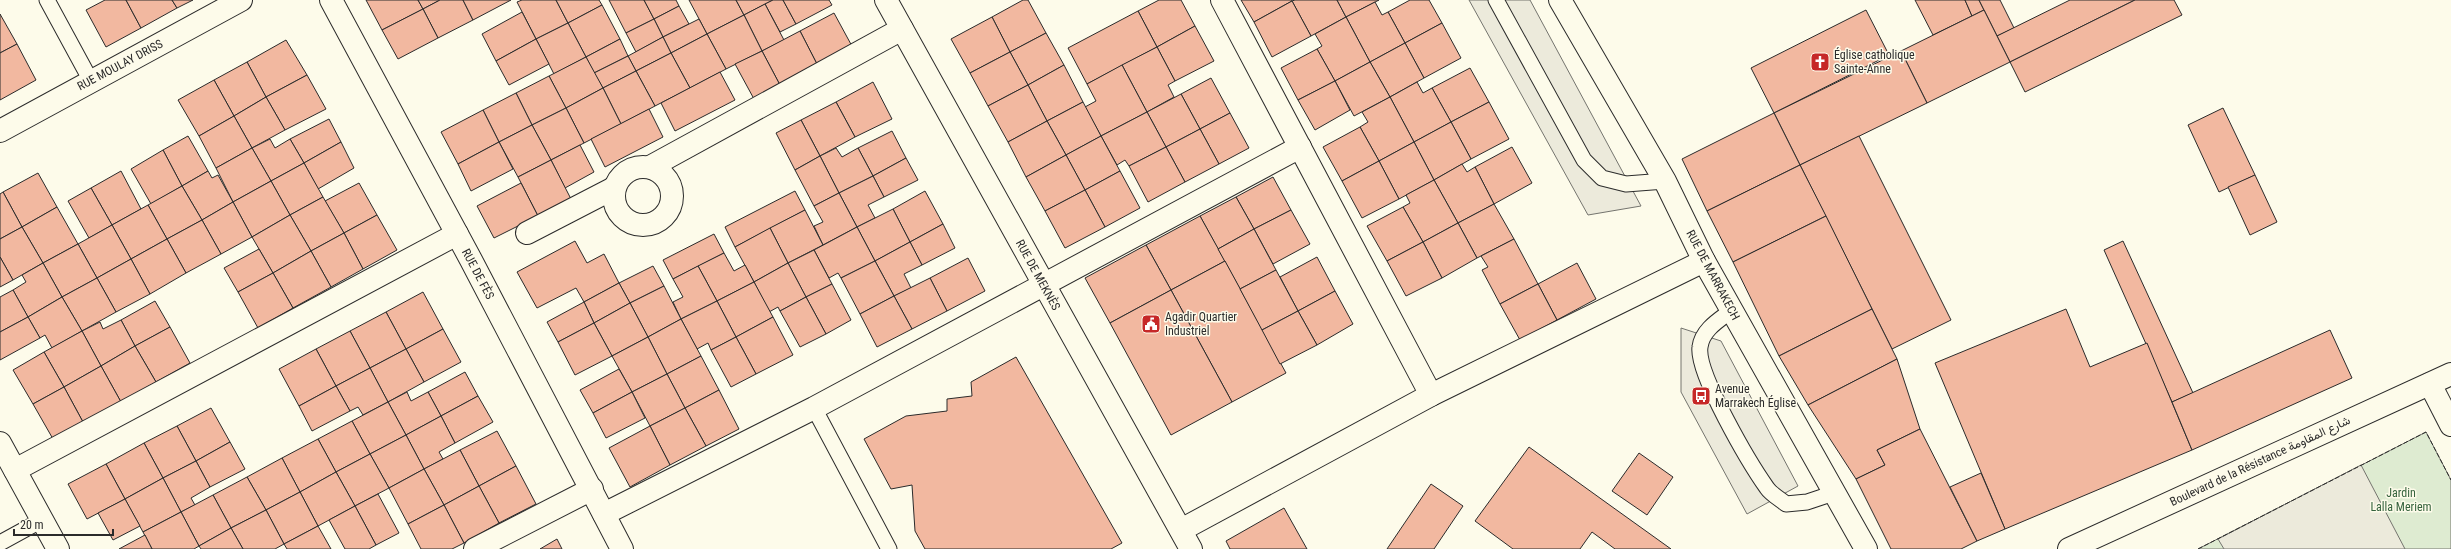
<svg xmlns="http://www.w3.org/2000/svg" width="2451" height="549" font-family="'Roboto Condensed',Vazirmatn,sans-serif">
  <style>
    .green { fill: #deebd1; stroke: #74746e }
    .parking { fill: #eceadb; stroke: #74746e }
    .building { fill: #f2b8a0; stroke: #2b2b2b }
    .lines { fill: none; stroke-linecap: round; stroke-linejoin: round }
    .lane-casing { stroke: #2b2b2b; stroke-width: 17 }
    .street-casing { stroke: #2b2b2b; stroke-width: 24 }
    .secondary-casing { stroke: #2b2b2b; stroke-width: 24 }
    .lane { stroke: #fdfbea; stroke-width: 15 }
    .street { stroke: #fdfbea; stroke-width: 22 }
    .secondary { stroke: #fdfbea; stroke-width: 22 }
    .fence { stroke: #2b2b2b; stroke-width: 1; stroke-dasharray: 5 2; stroke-linecap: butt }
    .labels { text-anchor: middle; stroke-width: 3; stroke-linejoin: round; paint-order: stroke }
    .poi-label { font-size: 12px; fill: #2b2b2b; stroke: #fdfbea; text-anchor: start }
    .street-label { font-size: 12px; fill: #2b2b2b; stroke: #fdfbea }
    .park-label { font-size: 12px; fill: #34623c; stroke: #fdfbea }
  </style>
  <rect width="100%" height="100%" fill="#fdfbea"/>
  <polygon class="green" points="2426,432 2451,480 2451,549 2198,549"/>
  <g class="parking">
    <polygon points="1469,0 1530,0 1641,206 1588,215"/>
    <polygon points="1681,328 1721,341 1798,486 1747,514 1681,392"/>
    <polygon points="2361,465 2405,549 2224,549 2218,539"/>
  </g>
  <g class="building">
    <polygon points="105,0 126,0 141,28 106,47 86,10"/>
    <polygon points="126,0 172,0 177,8 141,28"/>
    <polygon points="172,0 193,0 177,8"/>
    <polygon points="366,0 418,0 423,9 382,30"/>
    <polygon points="418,0 440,0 423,9"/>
    <polygon points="440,0 463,0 473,20 438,38 423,9"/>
    <polygon points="463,0 511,0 473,20"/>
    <polygon points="522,0 556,0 568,23 536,39 517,2"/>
    <polygon points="556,0 599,0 602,5 568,23"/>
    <polygon points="609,0 644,0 654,19 626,33"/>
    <polygon points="644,0 676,0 679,6 654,19"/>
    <polygon points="689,0 736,0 744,15 707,34"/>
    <polygon points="736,0 773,0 744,15"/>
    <polygon points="773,0 783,0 796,24 780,32 765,4"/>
    <polygon points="783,0 829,0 832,5 796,24"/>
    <polygon points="1023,0 1028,0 1046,33 1010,52 992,17"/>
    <polygon points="1159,0 1181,0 1195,26 1157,47 1138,11"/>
    <polygon points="1241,0 1292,0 1292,1 1254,22"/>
    <polygon points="1295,0 1337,0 1346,17 1311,36 1292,1"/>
    <polygon points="1337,0 1379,0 1346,17"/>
    <polygon points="1410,0 1429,0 1442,23 1405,43 1388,12"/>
    <polygon points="1915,0 1965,0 1972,16 1933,35"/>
    <polygon points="1965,0 1979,0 1984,10 1972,16"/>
    <polygon points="1979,0 2000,0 2014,28 1997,36"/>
    <polygon points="2070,0 2135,0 2010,62 1997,36"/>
    <polygon points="2135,0 2174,0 2182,15 2025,92 2010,62"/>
    <polygon points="1292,1 1311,36 1272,57 1254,22"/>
    <polygon points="1375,2 1382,15 1388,12 1405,43 1370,62 1346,17"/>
    <polygon points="765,4 784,40 762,51 744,15"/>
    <polygon points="602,5 620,39 586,57 568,23"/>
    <polygon points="679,6 689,24 663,37 654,19"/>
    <polygon points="423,9 438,38 398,59 382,30"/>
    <polygon points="1866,10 1889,55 1774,113 1751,68"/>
    <polygon points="1984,10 2010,62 1927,103 1901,51"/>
    <polygon points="1138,11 1157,47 1087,84 1068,48"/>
    <polygon points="522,12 536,39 496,61 482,34"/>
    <polygon points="834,13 853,48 818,66 800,31"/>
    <polygon points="0,14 17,44 0,53"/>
    <polygon points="744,15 762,51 726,69 707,34"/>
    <polygon points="992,17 1010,52 970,73 951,39"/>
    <polygon points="1346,17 1370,62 1335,81 1317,49 1322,46 1315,34"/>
    <polygon points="654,19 663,37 636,52 626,33"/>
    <polygon points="699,19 707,34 671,53 663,37"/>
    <polygon points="568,23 586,57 554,74 536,39"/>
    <polygon points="1442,23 1461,58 1424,78 1405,43"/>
    <polygon points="1195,26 1214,61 1175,81 1157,47"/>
    <polygon points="800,31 818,66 780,85 762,51"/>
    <polygon points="1046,33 1064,65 1028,85 1010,52"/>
    <polygon points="707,34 726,69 690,88 671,53"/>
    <polygon points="663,37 671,53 636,71 628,56"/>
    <polygon points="536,39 549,64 509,85 496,61"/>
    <polygon points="620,39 628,56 594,73 586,57"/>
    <polygon points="286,40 307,75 266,97 247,62"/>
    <polygon points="1405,43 1424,78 1390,97 1370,62"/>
    <polygon points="17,44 36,80 0,100 0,53"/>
    <polygon points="1157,47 1175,81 1168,85 1174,97 1147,112 1122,65"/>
    <polygon points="1317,49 1335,81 1298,100 1281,68"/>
    <polygon points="762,51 780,85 754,99 735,64"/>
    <polygon points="1901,51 1927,103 1800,165 1774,113"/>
    <polygon points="1010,52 1028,85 988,106 970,73"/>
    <polygon points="671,53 690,88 655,106 636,71"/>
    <polygon points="628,56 636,71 603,88 594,73"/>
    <polygon points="586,57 603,88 566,108 549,76"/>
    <polygon points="247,62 266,97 234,116 214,80"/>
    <polygon points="1370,62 1390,97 1354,116 1335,81"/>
    <polygon points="1064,65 1083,102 1047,121 1028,85"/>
    <polygon points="1122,65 1147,112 1101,136 1085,107 1096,101 1087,84"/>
    <polygon points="1470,68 1489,102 1451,122 1432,88"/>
    <polygon points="636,71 655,106 621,124 603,88"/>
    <polygon points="720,72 735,100 675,131 661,103"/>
    <polygon points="307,75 326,109 285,130 266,97"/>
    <polygon points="549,76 566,108 532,125 516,93"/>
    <polygon points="1211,78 1230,113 1200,129 1181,94"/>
    <polygon points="214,80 234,116 199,136 178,100"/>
    <polygon points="1335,81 1350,110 1315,130 1298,100"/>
    <polygon points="873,82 892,119 855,137 836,102"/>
    <polygon points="1417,82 1423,93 1432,88 1451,122 1414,142 1390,97"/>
    <polygon points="1028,85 1047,121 1008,142 988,106"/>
    <polygon points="603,88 621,124 584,143 566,108"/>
    <polygon points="516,93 532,125 499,142 483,110"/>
    <polygon points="1181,94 1200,129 1166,147 1147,112"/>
    <polygon points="266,97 285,130 252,148 234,116"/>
    <polygon points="1390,97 1414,142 1379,161 1360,127 1368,122 1362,112"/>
    <polygon points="836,102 855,137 820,156 801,120"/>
    <polygon points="1083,102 1101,136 1066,155 1047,121"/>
    <polygon points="1489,102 1509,139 1471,159 1451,122"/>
    <polygon points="566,108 584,143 551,160 532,125"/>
    <polygon points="2223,108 2255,175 2219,192 2188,125"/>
    <polygon points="649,109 663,137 605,167 591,139"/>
    <polygon points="483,110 499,142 458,164 441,132"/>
    <polygon points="1147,112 1166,147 1129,166 1125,160 1117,165 1101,136"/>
    <polygon points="1230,113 1249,148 1219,164 1200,129"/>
    <polygon points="1774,113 1800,165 1707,211 1682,159"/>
    <polygon points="234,116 252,148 216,168 199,136"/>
    <polygon points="329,119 341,142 304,163 290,139"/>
    <polygon points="801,120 820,156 795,170 776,133"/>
    <polygon points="1047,121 1066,155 1026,177 1008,142"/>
    <polygon points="1451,122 1471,159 1434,180 1414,142"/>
    <polygon points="532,125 551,160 518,177 499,142"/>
    <polygon points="1360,127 1379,161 1342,181 1323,147"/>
    <polygon points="1200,129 1219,164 1185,182 1166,147"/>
    <polygon points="892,131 906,158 873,176 858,148"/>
    <polygon points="188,136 208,171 182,186 163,150"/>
    <polygon points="1101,136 1120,171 1085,190 1066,155"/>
    <polygon points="1859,136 1951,320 1892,349 1800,165"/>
    <polygon points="270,139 275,148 290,139 304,163 271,181 252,148"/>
    <polygon points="341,142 354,168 318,189 304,163"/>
    <polygon points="499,142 513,169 471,191 458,164"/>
    <polygon points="1414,142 1434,180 1399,199 1379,161"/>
    <polygon points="580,145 594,172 565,188 551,160"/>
    <polygon points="1166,147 1185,182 1148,202 1129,166"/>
    <polygon points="1512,147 1532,183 1494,204 1475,167"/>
    <polygon points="252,148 271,181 233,202 216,168"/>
    <polygon points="836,148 842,157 858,148 873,176 839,193 820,156"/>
    <polygon points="163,150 182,186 151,204 131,169"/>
    <polygon points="1066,155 1085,190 1045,211 1026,177"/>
    <polygon points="820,156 839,193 814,206 795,170"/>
    <polygon points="906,158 918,180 884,197 873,176"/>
    <polygon points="551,160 571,199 538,216 518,177"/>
    <polygon points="1379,161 1399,199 1362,218 1342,181"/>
    <polygon points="304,163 323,197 290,215 271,181"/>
    <polygon points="1462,164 1467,172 1475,167 1494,204 1458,223 1434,180"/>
    <polygon points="1800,165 1826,216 1733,262 1707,211"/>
    <polygon points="121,171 141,209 112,225 91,188"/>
    <polygon points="208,171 212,178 218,175 233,202 202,220 182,186"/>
    <polygon points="1120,171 1140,208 1105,227 1085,190"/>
    <polygon points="38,173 57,207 22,227 3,192"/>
    <polygon points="2255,175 2277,222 2250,235 2228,187"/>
    <polygon points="873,176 884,197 868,205 875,218 857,227 839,193"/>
    <polygon points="1273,177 1291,210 1254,229 1236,197"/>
    <polygon points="1434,180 1458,223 1423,242 1403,207 1410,203 1406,195"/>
    <polygon points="271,181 290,215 252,237 233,202"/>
    <polygon points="359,183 377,215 344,233 325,201"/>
    <polygon points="521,183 538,216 494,238 477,206"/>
    <polygon points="182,186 202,220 167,239 148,205"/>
    <polygon points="91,188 112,225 89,238 68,201"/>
    <polygon points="1085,190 1105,227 1065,248 1045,211"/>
    <polygon points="795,191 805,210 735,247 725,227"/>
    <polygon points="925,191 943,224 910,242 893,209"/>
    <polygon points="3,192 22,227 0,239 0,194"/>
    <polygon points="839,193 857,227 823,245 814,226 823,222 814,206"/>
    <polygon points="323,197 344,233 311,251 290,215"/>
    <polygon points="1236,197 1254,229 1218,249 1200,216"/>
    <polygon points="233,202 252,237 221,254 202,220"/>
    <polygon points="1494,204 1514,239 1477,258 1458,223"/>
    <polygon points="148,205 167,239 131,259 112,225"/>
    <polygon points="57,207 78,244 43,263 22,227"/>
    <polygon points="1403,207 1423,242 1387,261 1367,226"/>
    <polygon points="893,209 910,242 875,261 857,227"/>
    <polygon points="805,210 823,245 788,263 770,228"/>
    <polygon points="1291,210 1310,244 1273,264 1254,229"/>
    <polygon points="290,215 311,251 273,273 252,237"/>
    <polygon points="377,215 397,250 363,269 344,233"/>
    <polygon points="1200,216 1225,261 1171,290 1146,245"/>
    <polygon points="1826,216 1872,309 1779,356 1733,262"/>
    <polygon points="202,220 221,254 186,273 167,239"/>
    <polygon points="1458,223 1477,258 1442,278 1423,242"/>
    <polygon points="943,224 955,248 922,265 910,242"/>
    <polygon points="112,225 131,259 97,278 78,244"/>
    <polygon points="22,227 43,263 13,280 0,257 0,239"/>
    <polygon points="857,227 875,261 841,278 838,273 829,278 814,250"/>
    <polygon points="770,228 788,263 754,282 735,247"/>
    <polygon points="1254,229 1276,270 1240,289 1218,249"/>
    <polygon points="344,233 363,269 331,287 311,251"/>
    <polygon points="714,234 724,253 673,279 663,260"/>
    <polygon points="167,239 186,273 150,294 131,259"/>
    <polygon points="1514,239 1538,284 1500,304 1482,270 1488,267 1481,256"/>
    <polygon points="575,241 587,263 604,254 619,283 584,302 576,288 537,308 517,272"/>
    <polygon points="2123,241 2193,393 2172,402 2104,250"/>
    <polygon points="910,242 922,265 904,274 911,288 894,296 875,261"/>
    <polygon points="1423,242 1442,278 1406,296 1387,261"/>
    <polygon points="78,244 97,278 62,297 43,263"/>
    <polygon points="1146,245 1171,290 1110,323 1085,278"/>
    <polygon points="259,249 273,273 238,292 224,268"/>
    <polygon points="814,250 832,284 806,297 788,263"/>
    <polygon points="311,251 331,287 293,308 273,273"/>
    <polygon points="724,253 734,271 745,265 754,282 717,301 698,266"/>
    <polygon points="0,257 13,280 0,287"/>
    <polygon points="1317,257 1335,291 1298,311 1280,277"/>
    <polygon points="968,258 985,291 947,311 930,278"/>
    <polygon points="131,259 150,294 116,312 97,278"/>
    <polygon points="875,261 894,296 860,314 841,278"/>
    <polygon points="1225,261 1286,373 1232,402 1171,290"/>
    <polygon points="43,263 62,297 28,317 13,290 26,282 22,275"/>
    <polygon points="788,263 806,297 780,311 778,307 769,312 754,282"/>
    <polygon points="1577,263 1596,299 1557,320 1538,284"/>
    <polygon points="653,266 664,286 630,303 619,283"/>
    <polygon points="698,266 717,301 681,319 673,302 683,297 673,279"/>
    <polygon points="1276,270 1298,311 1262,330 1240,289"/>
    <polygon points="273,273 293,308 258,328 238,292"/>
    <polygon points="97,278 116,312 82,331 62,297"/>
    <polygon points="930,278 947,311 912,329 894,296"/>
    <polygon points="754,282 773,317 736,337 717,301"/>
    <polygon points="619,283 630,303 594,323 584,302"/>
    <polygon points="832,284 851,320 826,334 806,297"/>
    <polygon points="1538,284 1557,320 1520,340 1500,304"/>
    <polygon points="664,286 681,319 648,337 630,303"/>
    <polygon points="13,290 28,317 0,332 0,297"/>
    <polygon points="1171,290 1232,402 1171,435 1110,323"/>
    <polygon points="1335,291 1353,324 1317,345 1298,311"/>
    <polygon points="423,292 443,329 406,349 386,312"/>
    <polygon points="894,296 912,329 877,347 860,314"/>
    <polygon points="62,297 82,331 52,348 45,335 40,338 28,317"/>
    <polygon points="806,297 826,334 800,347 780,311"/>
    <polygon points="155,301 170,327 135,346 121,320"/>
    <polygon points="717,301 736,337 711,350 708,343 697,349 681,319"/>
    <polygon points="584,302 594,323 558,342 547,322"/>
    <polygon points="630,303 648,337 612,356 594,323"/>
    <polygon points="1872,309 1897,359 1808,405 1779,356"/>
    <polygon points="2066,309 2090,367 2147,343 2192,450 2005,529 1935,363"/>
    <polygon points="1298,311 1317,345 1280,364 1262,330"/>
    <polygon points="386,312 406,349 370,368 350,331"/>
    <polygon points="28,317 40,338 0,360 0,332"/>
    <polygon points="773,317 793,355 756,374 736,337"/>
    <polygon points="681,319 701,356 667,374 648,337"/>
    <polygon points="121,320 135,346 101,366 82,331 100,322 103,329"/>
    <polygon points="594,323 612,356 575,375 558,342"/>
    <polygon points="170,327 190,363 156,382 135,346"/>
    <polygon points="443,329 461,362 424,382 406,349"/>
    <polygon points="2330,330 2352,378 2192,450 2172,402"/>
    <polygon points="82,331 101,366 64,387 44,352"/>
    <polygon points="350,331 370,368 336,386 316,349"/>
    <polygon points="648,337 667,374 632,392 612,356"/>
    <polygon points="736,337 756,374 731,387 711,350"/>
    <polygon points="135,346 156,382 121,402 101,366"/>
    <polygon points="316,349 336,386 299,406 279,369"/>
    <polygon points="406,349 424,382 388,402 370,368"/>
    <polygon points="44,352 64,387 33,404 13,370"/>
    <polygon points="701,356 719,390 685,408 667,374"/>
    <polygon points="1016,357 1122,543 1111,549 925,549 915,531 912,485 891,489 864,439 906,416 947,411 947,399 972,396 971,382"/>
    <polygon points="1897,359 1920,429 1877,450 1885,465 1856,479 1808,405"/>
    <polygon points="101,366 121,402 83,422 64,387"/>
    <polygon points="370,368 388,402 363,415 358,407 350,411 336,386"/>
    <polygon points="619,369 632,392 593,413 580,390"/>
    <polygon points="465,372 478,396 441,416 428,392"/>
    <polygon points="667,374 685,408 650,426 632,392"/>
    <polygon points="336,386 350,411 312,431 299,406"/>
    <polygon points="64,387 83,422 53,439 33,404"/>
    <polygon points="719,390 739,429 706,446 685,408"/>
    <polygon points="407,392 411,401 428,392 441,416 406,435 388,402"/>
    <polygon points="632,392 645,418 606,438 593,413"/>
    <polygon points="478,396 493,422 455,443 441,416"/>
    <polygon points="388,402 406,435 370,454 352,421"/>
    <polygon points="211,408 230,442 196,461 177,426"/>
    <polygon points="685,408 706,446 670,465 650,426"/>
    <polygon points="441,416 455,443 439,452 443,459 424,469 406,435"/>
    <polygon points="352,421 370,454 336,472 318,439"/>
    <polygon points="177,426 196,461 163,478 144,443"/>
    <polygon points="650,426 670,465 630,487 609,448"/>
    <polygon points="1920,429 1977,541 1961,549 1891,549 1856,479 1885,465 1877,450"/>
    <polygon points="497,431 516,466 479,486 460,450"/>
    <polygon points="406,435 424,469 389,488 370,454"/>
    <polygon points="318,439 336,472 300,492 282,458"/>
    <polygon points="230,442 245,469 210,487 196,461"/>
    <polygon points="144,443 163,478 125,499 106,464"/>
    <polygon points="1529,447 1611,506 1671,549 1615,549 1592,532 1580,549 1513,549 1475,521"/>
    <polygon points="460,450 479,486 444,505 424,469"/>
    <polygon points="1639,453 1673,477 1647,515 1612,491"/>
    <polygon points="370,454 389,488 355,506 336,472"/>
    <polygon points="282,458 300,492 266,510 247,477"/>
    <polygon points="196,461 210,487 191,498 195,505 181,512 163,478"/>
    <polygon points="106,464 125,499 87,519 68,484"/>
    <polygon points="516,466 536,504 499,523 479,486"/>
    <polygon points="424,469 444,505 408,524 389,488"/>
    <polygon points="336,472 355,506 318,526 300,492"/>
    <polygon points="1981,473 2005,529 1977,541 1950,487"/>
    <polygon points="247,477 266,510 231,528 213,495"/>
    <polygon points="163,478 181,512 143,532 125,499"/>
    <polygon points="1431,484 1463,506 1434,549 1387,549"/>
    <polygon points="479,486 499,523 464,543 444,505"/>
    <polygon points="300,492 318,526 284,544 266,510"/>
    <polygon points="378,494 399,533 376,545 355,506"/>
    <polygon points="213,495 231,528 199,546 181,512"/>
    <polygon points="125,499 140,526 113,540 98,513"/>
    <polygon points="444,505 464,543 452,549 421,549 408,524"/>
    <polygon points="355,506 376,545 369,549 345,549 329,520"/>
    <polygon points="1284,508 1307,549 1230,549 1226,541"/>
    <polygon points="266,510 284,544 275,549 243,549 231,528"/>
    <polygon points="181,512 199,546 194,549 152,549 143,532"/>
    <polygon points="318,526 331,549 287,549 284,544"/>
    <polygon points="231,528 243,549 201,549 199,546"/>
    <polygon points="145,535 152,549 119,549"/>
    <polygon points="557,539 562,549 540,549"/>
  </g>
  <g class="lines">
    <defs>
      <g id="lane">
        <polyline points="47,0 91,81"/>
        <polyline points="1496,0 1584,160 1602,178 1626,184 1665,181"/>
        <path d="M1731 311C1719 320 1702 330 1700 347 1696 373 1750 464 1767 488 1771 494 1780 499 1786 504L1807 502 1834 493"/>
        <polyline points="814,408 889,549"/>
        <polyline points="0,543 42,520"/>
      </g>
      <g id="street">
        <polyline points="886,0 1191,549"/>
        <polyline points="1222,0 1431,395"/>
        <polyline points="1560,0 1665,181 1704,261 1866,549"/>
        <polyline points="0,131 241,0"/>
        <polyline points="650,167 902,29"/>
        <circle cx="643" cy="196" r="29"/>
        <polyline points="527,233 614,188"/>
        <polyline points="2430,384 2451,425"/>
        <polyline points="0,443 58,549"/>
        <polyline points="15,470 457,234"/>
        <polyline points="604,514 814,408 1300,147"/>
        <polyline points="1181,530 1431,395 1704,261"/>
        <polyline points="475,549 592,489"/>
      </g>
      <g id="secondary">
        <polyline points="331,0 471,260 622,549"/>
        <polyline points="2069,549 2451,374"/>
      </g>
    </defs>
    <use href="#lane" class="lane-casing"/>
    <use href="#street" class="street-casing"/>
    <use href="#secondary" class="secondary-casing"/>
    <use href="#lane" class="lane"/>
    <use href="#street" class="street"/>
    <use href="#secondary" class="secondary"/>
    <polyline class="fence" points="2198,549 2426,432 2451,480"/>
  </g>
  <defs>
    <symbol id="church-square" viewBox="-11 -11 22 22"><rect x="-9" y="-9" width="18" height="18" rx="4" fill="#c62828" stroke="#fdfbea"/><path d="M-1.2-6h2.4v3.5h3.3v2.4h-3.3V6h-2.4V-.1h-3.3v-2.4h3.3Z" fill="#fff"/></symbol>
    <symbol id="civic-square" viewBox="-11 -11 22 22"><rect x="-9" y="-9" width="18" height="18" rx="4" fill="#c62828" stroke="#fdfbea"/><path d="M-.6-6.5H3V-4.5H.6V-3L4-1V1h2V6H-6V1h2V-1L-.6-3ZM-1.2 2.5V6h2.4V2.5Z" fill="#fff"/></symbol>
    <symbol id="bus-square" viewBox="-11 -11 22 22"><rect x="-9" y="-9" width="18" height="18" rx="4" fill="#c62828" stroke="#fdfbea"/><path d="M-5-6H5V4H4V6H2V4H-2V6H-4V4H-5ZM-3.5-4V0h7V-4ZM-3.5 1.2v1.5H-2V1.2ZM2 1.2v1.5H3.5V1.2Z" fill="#fff"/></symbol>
  </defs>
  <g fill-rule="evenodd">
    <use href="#church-square" x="1809" y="51" width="22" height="22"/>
    <use href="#civic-square" x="1140" y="313" width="22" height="22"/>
    <use href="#bus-square" x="1690" y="385" width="22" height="22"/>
  </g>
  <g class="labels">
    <g class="poi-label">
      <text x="1834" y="59">Église catholique<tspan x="1834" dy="14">Sainte-Anne</tspan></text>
      <text x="1165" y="321">Agadir Quartier<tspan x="1165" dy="14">Industriel</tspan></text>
      <text x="1715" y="393">Avenue<tspan x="1715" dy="14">Marrakech Église</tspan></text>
    </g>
    <g class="street-label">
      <text transform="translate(120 65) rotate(-28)" y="4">RUE MOULAY DRISS</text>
      <text transform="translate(478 274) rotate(62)" y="4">RUE DE FÈS</text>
      <text transform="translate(1038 275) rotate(61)" y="4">RUE DE MEKNÈS</text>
      <text transform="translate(1713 275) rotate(62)" y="4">RUE DE MARRAKECH</text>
      <text transform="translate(2260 461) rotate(-25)" y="4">Boulevard de la Résistance شارع المقاومة</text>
    </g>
    <g class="park-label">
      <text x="2401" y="497">Jardin<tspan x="2401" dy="14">Lalla Meriem</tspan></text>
    </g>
  </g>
  <path d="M14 529v6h99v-6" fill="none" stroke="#2b2b2b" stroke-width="2"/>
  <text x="20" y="529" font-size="12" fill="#2b2b2b" stroke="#fdfbea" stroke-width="3" paint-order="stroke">20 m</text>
</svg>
